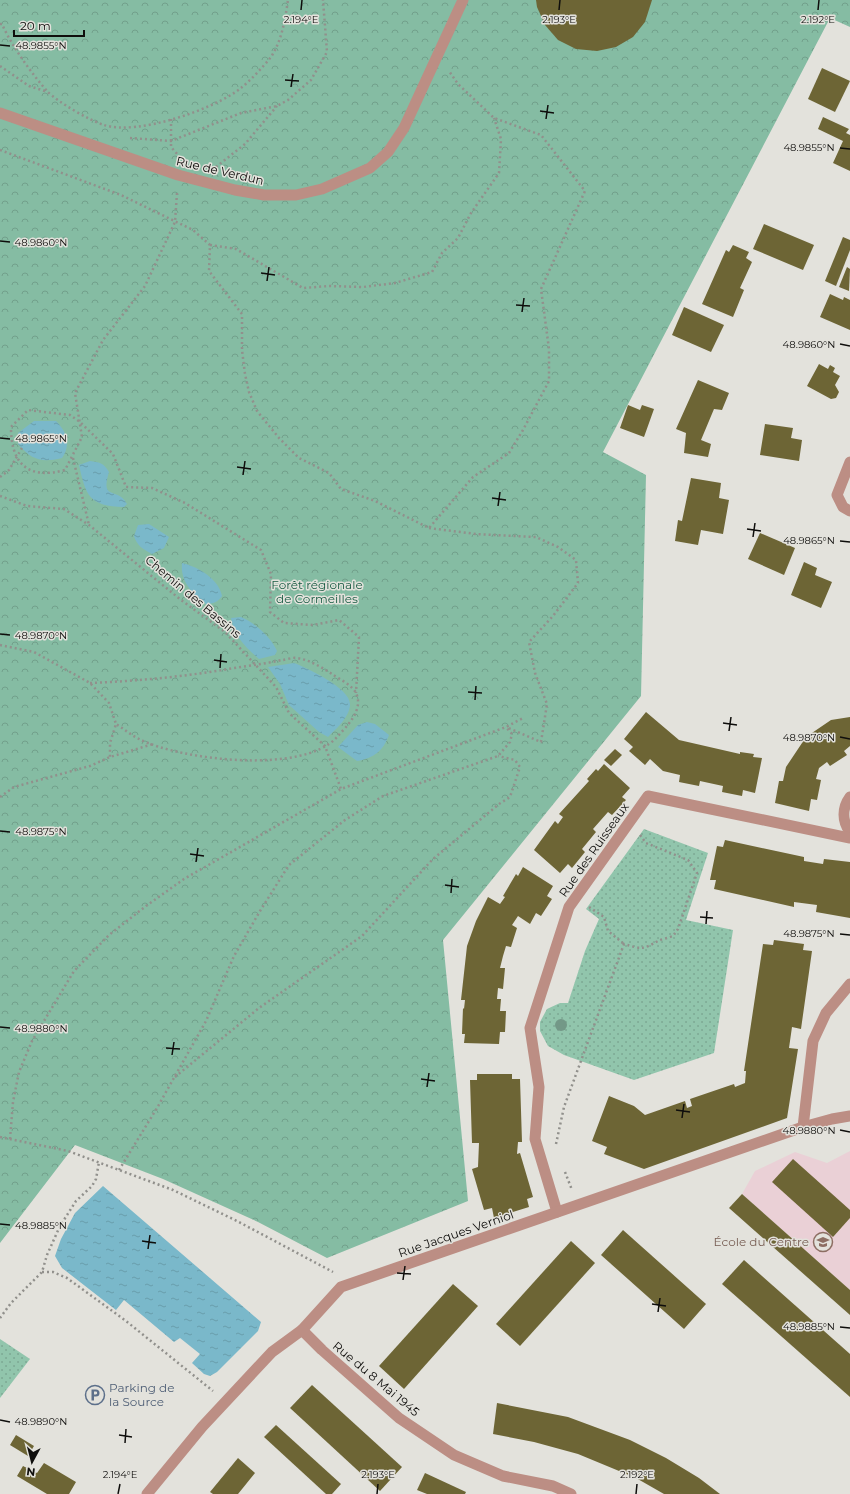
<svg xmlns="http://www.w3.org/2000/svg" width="850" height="1494" font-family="Montserrat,sans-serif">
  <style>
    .education { fill: #ead0d6 }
    .forest { fill: url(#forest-crowns) }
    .park { fill: url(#park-dots) }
    .water { fill: url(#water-ripples) }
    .building { fill: #6d6535 }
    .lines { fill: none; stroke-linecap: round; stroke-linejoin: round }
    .path { stroke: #91908c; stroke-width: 2.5; stroke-dasharray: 2 3; stroke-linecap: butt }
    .minor { stroke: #bc8e84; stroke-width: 11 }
    .tertiary { stroke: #bc8e84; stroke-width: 11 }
    .tree { fill: #739887 }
    .ticks { fill: none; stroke: #0f0e0c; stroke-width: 1.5 }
    .labels { text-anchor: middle; stroke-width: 3; stroke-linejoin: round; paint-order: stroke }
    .street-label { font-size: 12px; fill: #0f0e0c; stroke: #e3e2dc }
    .park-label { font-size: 12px; fill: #175b42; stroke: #e3e2dc }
    .education-label { font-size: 12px; fill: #785e54; stroke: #e3e2dc; text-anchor: end }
    .service-label { font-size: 12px; fill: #4e5e75; stroke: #e3e2dc; text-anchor: start }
    .ticks-label { font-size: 10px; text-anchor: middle; fill: #0f0e0c; stroke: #e3e2dc; stroke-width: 3; stroke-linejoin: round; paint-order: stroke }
  </style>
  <defs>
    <pattern id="forest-crowns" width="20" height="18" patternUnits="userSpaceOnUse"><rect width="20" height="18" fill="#85bca3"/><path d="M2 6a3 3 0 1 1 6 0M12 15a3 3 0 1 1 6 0" fill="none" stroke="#72a08b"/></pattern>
    <pattern id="park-dots" width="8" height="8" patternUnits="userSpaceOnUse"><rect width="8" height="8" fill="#91c5ac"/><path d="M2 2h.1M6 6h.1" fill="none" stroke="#7ca893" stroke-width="1.8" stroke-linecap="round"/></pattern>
    <pattern id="water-ripples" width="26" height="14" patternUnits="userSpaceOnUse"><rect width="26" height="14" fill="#7ab8ca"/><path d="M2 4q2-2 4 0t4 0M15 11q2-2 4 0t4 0" fill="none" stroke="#689dac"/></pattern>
  </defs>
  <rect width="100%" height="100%" fill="#e3e2dc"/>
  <polygon class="education" points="850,1151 850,1290 742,1194 755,1171 795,1152 827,1163"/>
  <polygon class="forest" points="0,0 850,0 850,27 830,18 603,452 646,475 641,696 443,940 468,1201 327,1258 258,1222 163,1179 75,1145 0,1243"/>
  <g class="park">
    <polygon points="644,829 708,853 686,920 733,930 714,1053 634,1080 564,1055 548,1046 540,1031 540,1022 547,1009 560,1003 568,1003 585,951 599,919 586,909"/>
    <polygon points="0,1339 30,1359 0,1398"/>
  </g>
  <g class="water">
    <path d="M34 421H56C67 432 71 445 62 458 41 463 32 460 18 444V433Z"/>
    <path d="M90 461C99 462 104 463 109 472 100 502 118 486 127 504L124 507C89 506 86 496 79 465Z"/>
    <path d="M149 524 169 537 164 548 152 554C143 549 137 546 134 536L138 525Z"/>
    <path d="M182 563C198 567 218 578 222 596 218 602 213 604 206 604 192 594 180 581 182 563Z"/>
    <path d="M241 617C255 623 271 637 277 651L275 655 259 659C245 647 235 637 231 618Z"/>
    <path d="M294 663C307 668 350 688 350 704 350 717 336 729 328 737L319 732 289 705 280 684 268 667Z"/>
    <path d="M367 722 375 724 389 735C383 751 374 758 357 761L338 747 358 725Z"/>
    <polygon points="103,1186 261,1322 258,1331 217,1372 210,1376 204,1374 192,1363 200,1354 180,1338 174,1342 124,1300 116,1310 62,1268 55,1256 61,1239 75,1213"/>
  </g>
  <g class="building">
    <polygon points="536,0 652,0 645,22 633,37 616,47 597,51 576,49 558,40 545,25 537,7"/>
    <polygon points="822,68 850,81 835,112 808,99"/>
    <polygon points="823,117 849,129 846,133 850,135 850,171 833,163 843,141 818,129"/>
    <polygon points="764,224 814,245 803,270 753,249"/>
    <polygon points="843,237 850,240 850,250 836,286 825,281"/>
    <polygon points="733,245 749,252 746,258 752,262 740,288 744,290 733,317 702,304 726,250 729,252"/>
    <polygon points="847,267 850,269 849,291 839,287"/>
    <polygon points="830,294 843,300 844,297 850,300 850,330 820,317"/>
    <polygon points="684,307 724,325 711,352 672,335"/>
    <polygon points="819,364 828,369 830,365 835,368 833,372 840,376 835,385 839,392 836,398 831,399 807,386"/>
    <polygon points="698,380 729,393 722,410 714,409 701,440 711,444 708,457 684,453 686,433 676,429"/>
    <polygon points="628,405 640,410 642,405 654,409 644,437 620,428"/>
    <polygon points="765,424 793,428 791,438 802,440 799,461 760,455"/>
    <polygon points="691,478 721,483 719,498 729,500 723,534 701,530 698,545 675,541 678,520 682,521"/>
    <polygon points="760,533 795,548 784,575 748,559"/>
    <polygon points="804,562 817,568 815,575 832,582 821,608 791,595"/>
    <polygon points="646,712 679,740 740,754 740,752 754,754 753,757 762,758 755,793 743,790 742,796 722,792 723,786 700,781 699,786 679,782 680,775 663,771 650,759 645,765 629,751 633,747 624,739"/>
    <polygon points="850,717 850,746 844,751 847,755 830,766 827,762 819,768 816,779 821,780 817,800 811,799 809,811 775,803 779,781 783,781 786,767 806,737 831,720"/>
    <polygon points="615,749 622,755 611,766 604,760"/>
    <polygon points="604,764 630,788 622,797 626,800 612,815 608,812 593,829 596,832 582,849 585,852 572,868 568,864 560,873 534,850 555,821 558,824 563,817 559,814 589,781 587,779 596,769 598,771"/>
    <polygon points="725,840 804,857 804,861 823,864 824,859 850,862 850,918 816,912 817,905 794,902 794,907 714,889 716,880 710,880 717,846 723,847"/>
    <polygon points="523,867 553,886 547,896 552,899 541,916 536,913 530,924 518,916 512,925 517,928 511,947 506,946 503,956 500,968 505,968 503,989 498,988 497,999 501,999 500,1011 506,1011 505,1032 500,1032 499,1044 464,1043 465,1034 462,1034 463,1008 464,1009 465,1000 461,1000 467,946 476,921 488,897 500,904 505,897 503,896 516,874 518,876"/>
    <polygon points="774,940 804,944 803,950 812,951 801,1029 792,1027 789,1048 798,1049 787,1118 644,1169 604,1154 607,1147 592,1141 609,1096 634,1106 645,1115 685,1101 687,1108 692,1106 690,1099 734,1084 735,1087 745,1083 746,1071 744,1071 763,944 773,945"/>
    <polygon points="477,1074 512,1074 512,1079 520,1079 522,1142 518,1142 517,1154 520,1153 533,1197 527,1199 529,1207 494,1218 492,1208 484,1210 472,1169 478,1167 479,1143 472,1143 470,1080 477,1080"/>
    <polygon points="793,1159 850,1210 850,1218 833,1237 772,1182"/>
    <polygon points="742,1194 850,1290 850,1315 729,1208"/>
    <polygon points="623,1230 706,1304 684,1329 601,1255"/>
    <polygon points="571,1241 595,1263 520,1346 496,1324"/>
    <polygon points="744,1260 850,1354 850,1397 722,1284"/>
    <polygon points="453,1284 478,1306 404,1389 379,1366"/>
    <polygon points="312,1385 402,1467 380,1491 290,1408"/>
    <polygon points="497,1403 568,1417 630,1440 666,1458 699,1478 720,1494 664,1494 636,1478 578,1454 534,1442 493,1434"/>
    <polygon points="276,1425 341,1484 332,1494 326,1494 264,1437"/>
    <polygon points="16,1435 34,1446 28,1456 10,1445"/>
    <polygon points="238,1458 255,1473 238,1494 213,1494 210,1492"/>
    <polygon points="44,1463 76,1482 69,1494 47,1494 17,1476 23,1466 37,1473"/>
    <polygon points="425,1473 466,1492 465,1494 427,1494 417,1490"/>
  </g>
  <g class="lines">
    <g class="path">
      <path d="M0 24H2C11 45 32 74 47 91 57 102 91 121 104 125 137 136 215 109 241 88 251 80 263 67 271 57 282 40 285 20 288 0"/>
      <polyline points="0,66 29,86 48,92"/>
      <polyline points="171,119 171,147 179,156"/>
      <polyline points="130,138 171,141 241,113 277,106 288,100 311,80 327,52 323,0"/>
      <polyline points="0,150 121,195 193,230 210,245 209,271 242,314 242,350 245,374 249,392 257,411 279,438 299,458 329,473 341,489 375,501 429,528 473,477 509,453 523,430 549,381 549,349 541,289 585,191 541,135 494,118 458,84 449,71"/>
      <polyline points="216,167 245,144 277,106"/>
      <path d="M177 193 175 222 145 286 103 340 75 393 82 437 65 470C28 480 11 464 11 427L28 410 70 415 80 422 113 454 126 487 152 488 185 503 261 550 271 574 270 612 284 623 313 625 339 620 359 637 356 693"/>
      <polyline points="210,245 236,249 303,288 329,286 363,287 395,283 432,272 442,253 458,238 471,213 499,173 501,139 494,118"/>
      <polyline points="73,458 89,525"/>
      <polyline points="0,477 9,470 22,448"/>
      <polyline points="0,496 27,506 64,509 89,525 181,600 225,632 276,687 289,713 325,746 341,789"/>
      <polyline points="429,528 476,534 536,537 558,547 576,560 578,583 553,616 529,642 535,673 547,704 541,742 506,727"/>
      <polyline points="0,645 34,652 90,683 109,703 116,724 110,743 110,757"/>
      <path d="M90 683C136 681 182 677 228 669 246 666 264 664 282 660 286 660 292 657 297 658 310 660 321 667 332 674 339 679 352 685 356 693 364 710 347 726 337 737 303 775 180 760 139 739 131 735 124 729 116 724"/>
      <polyline points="0,797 14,787 90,766 110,757 153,744"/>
      <polyline points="589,907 604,917 608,931 624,944"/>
      <polyline points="175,1077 259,1008 362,936 433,859 499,804 510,797 520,767 515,760 498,756"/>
      <polyline points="0,1137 68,1151 173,1190 237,1221 333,1272"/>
      <polyline points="10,1139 13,1102 19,1072 32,1041 74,971 109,935 146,906 184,879 341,789 506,727 523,718"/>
      <path d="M556 1144 564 1107 624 944C641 949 642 950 658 941 662 939 668 938 673 936L678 929 697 873 688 860 646 843 640 835"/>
      <polyline points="119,1170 157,1108 206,1021 234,956 260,911 289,865 345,820 383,796 498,756 510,742 512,734 506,727"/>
      <polyline points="565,1172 572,1190"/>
      <polyline points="42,1272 53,1272 67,1278 126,1321 213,1391"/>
      <polyline points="0,1318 11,1303 42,1272 47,1255 60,1226 76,1201 92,1186 96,1179 99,1162"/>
    </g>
    <g class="minor">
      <polyline points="850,462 837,495 843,507 850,511"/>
      <path d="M850 797C842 808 842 821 850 832"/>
      <polyline points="803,1127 813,1041 826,1013 850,984"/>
      <polyline points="557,1212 535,1139 539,1087 530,1028 569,907 648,796 850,838"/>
      <polyline points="302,1330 341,1287 803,1127 832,1119 850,1116"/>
    </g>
    <g class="tertiary">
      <polyline points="0,113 178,175 235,190 264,195 296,195 322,189 370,168 388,152 404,128 463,0"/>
      <polyline points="147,1494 202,1427 272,1352 302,1330 322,1350 399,1418 454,1455 503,1476 553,1486 571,1494"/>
    </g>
  </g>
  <circle class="tree" cx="561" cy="1025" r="6"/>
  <path class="ticks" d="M301 10 302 0M559 10 560 0M818 10 819 0M0 45 10 46M285 80 299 81M291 87 293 74M540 111 554 113M546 119 548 105M840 148 850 149M0 241 10 242M261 273 275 275M267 281 269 267M516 305 530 306M522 312 524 298M840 344 850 346M0 438 10 439M237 467 251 469M243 475 245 461M492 498 506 500M498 506 500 492M747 529 761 531M753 537 755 523M840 541 850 542M0 634 10 635M214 660 227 662M220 668 221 654M468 692 482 693M475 700 476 686M723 723 737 725M729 731 731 717M840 737 850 739M0 831 10 832M190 854 204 856M196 862 198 848M445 885 459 887M451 893 452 879M700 917 713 918M706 924 707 911M840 934 850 935M0 1027 10 1028M166 1048 180 1049M172 1055 174 1042M421 1079 435 1081M427 1087 429 1073M676 1110 690 1112M682 1118 684 1104M840 1130 850 1132M0 1224 10 1225M142 1241 156 1243M148 1249 150 1235M397 1273 411 1274M403 1280 405 1266M652 1304 666 1306M658 1312 660 1298M840 1327 850 1328M0 1420 10 1422M119 1435 132 1437M125 1443 126 1429M118 1494 120 1484M377 1494 378 1484M636 1494 637 1484"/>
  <defs>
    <symbol id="school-ring" viewBox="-11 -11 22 22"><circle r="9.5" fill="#e3e2dc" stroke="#8d6e63" stroke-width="1.5"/><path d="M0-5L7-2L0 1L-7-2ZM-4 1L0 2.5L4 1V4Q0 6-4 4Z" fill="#8d6e63"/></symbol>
    <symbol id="parking-ring" viewBox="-11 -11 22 22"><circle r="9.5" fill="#e3e2dc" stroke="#5c6f8a" stroke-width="1.5"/><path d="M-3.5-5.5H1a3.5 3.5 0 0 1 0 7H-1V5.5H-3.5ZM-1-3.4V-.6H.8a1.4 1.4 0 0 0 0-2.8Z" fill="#5c6f8a"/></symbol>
  </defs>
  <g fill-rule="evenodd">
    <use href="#school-ring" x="812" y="1231" width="22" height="22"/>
    <use href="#parking-ring" x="84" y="1384" width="22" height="22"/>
  </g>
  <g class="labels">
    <g class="street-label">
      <text transform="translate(220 171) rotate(13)" y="4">Rue de Verdun</text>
      <text transform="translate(193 597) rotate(40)" y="4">Chemin des Bassins</text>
      <text transform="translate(594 850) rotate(-55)" y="4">Rue des Ruisseaux</text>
      <text transform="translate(456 1234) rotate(-19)" y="4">Rue Jacques Verniol</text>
      <text transform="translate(376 1379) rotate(40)" y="4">Rue du 8 Mai 1945</text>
    </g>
    <g class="park-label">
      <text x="317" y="589">Forêt régionale<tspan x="317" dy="14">de Cormeilles</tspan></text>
    </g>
    <g class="education-label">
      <text x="809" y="1246">École du Centre</text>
    </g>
    <g class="service-label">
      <text x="109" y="1392">Parking de<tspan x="109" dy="14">la Source</tspan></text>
    </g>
  </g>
  <g class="ticks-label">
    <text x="301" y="23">2.194°E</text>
    <text x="559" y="23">2.193°E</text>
    <text x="818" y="23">2.192°E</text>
    <text x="41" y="49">48.9855°N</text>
    <text x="809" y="151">48.9855°N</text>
    <text x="41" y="246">48.9860°N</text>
    <text x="809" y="348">48.9860°N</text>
    <text x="41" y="442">48.9865°N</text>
    <text x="809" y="544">48.9865°N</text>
    <text x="41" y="639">48.9870°N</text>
    <text x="809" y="741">48.9870°N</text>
    <text x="41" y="835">48.9875°N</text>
    <text x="809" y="937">48.9875°N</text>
    <text x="41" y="1032">48.9880°N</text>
    <text x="809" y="1134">48.9880°N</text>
    <text x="41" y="1229">48.9885°N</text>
    <text x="809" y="1330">48.9885°N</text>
    <text x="41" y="1425">48.9890°N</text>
    <text x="120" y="1478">2.194°E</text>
    <text x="378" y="1478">2.193°E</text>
    <text x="637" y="1478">2.192°E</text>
  </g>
  <g transform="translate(32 1462) rotate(187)" stroke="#e3e2dc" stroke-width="3" paint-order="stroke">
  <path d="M0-3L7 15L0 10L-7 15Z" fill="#0f0e0c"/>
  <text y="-6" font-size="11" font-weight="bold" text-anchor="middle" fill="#0f0e0c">N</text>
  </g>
  <path d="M14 30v6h70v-6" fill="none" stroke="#0f0e0c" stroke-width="2"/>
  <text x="20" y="30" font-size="12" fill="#0f0e0c" stroke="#e3e2dc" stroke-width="3" paint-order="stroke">20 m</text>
</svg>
